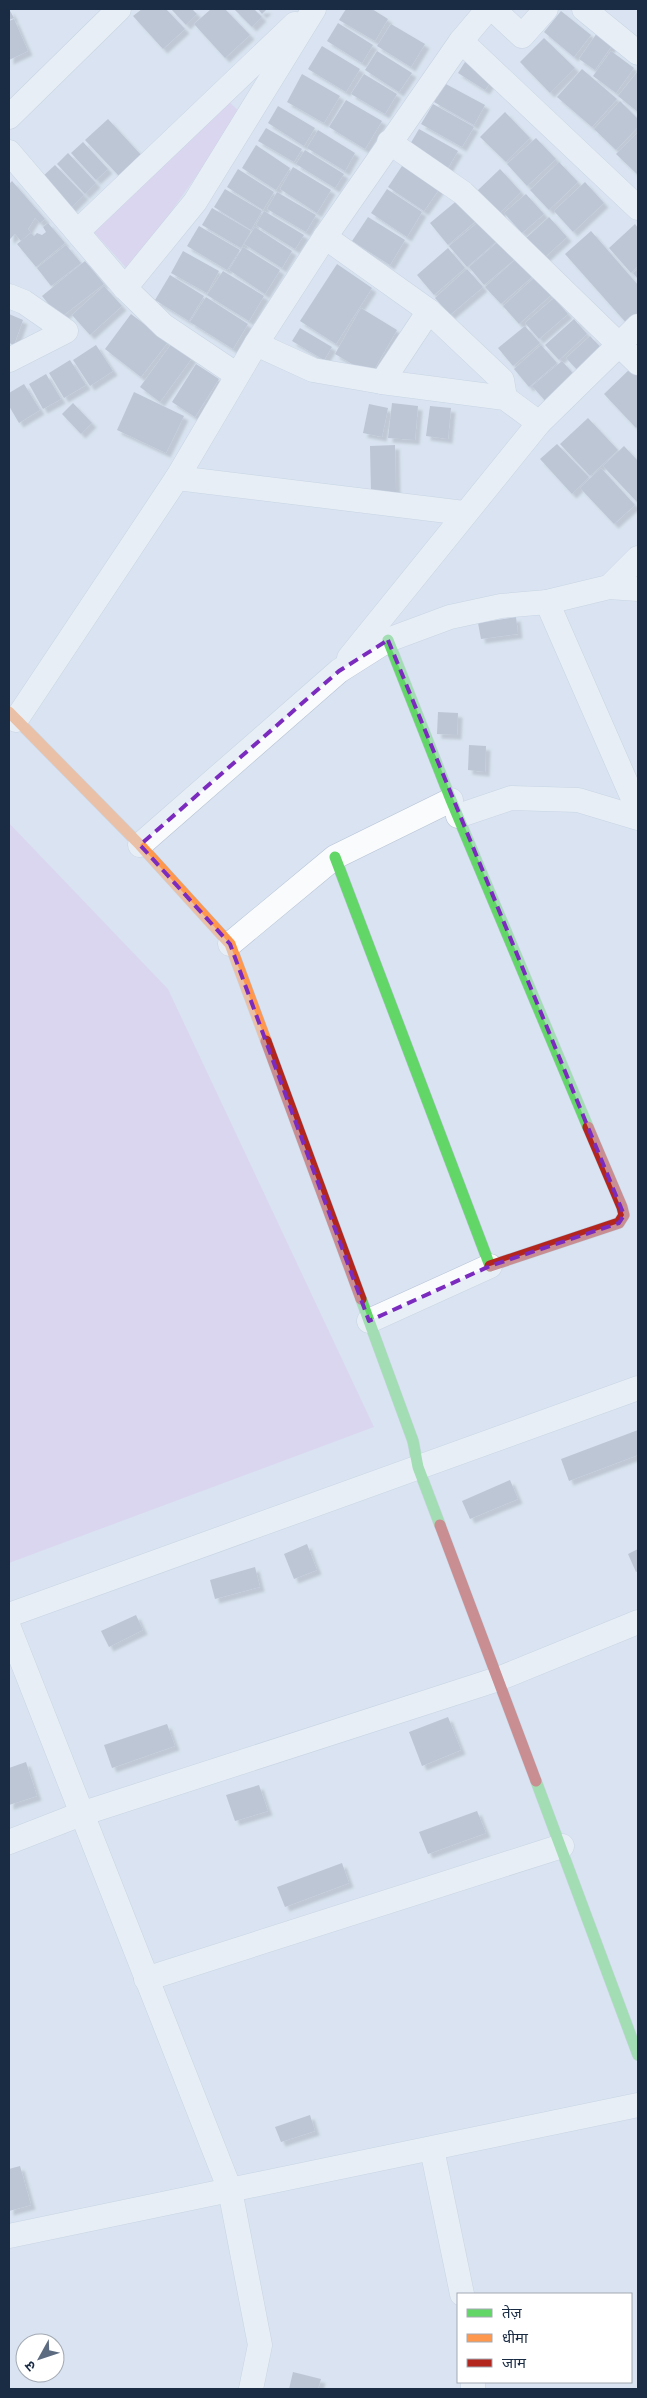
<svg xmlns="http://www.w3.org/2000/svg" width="647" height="2398" font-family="Helvetica,'Noto Sans Devanagari',sans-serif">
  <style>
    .green { fill: #ddc6ef }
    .building { fill: #9ca2b4; filter: url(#shadow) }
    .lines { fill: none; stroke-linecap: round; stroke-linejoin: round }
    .street-casing { stroke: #b6c2d5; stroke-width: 25 }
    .fast-casing { stroke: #b6c2d5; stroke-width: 12 }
    .slow-casing { stroke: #b6c2d5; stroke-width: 12 }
    .jam-casing { stroke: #b6c2d5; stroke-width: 12 }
    .street { stroke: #f9fbfd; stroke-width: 24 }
    .fast { stroke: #63d668; stroke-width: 11 }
    .slow { stroke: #ff974d; stroke-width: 11 }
    .jam { stroke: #b3261e; stroke-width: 11 }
    .marked { fill: none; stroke: #7b2cbf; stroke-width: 4; stroke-dasharray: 10 6; stroke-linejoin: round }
  </style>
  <defs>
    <filter id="shadow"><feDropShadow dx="4.5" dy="4.5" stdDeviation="1" flood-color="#0004"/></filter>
  </defs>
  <rect width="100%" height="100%" fill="#d9e3f1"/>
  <g class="green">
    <polygon points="226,99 241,113 129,271 93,231"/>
    <polygon points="9,823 168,989 374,1427 9,1563"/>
  </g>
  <g class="building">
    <polygon points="9,9 14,18 9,20"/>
    <polygon points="142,9 166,9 185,29 163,49 133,16"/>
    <polygon points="171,9 192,9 197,14 186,25"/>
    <polygon points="211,9 225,9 250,35 225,58 194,24"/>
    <polygon points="234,9 254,9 262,17 252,27"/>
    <polygon points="258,9 267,9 262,14"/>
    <polygon points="346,9 372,9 388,19 375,41 339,20"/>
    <polygon points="561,11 591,35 574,57 544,32"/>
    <polygon points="14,19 28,51 9,60 9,21"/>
    <polygon points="338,23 373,45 362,63 327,41"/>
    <polygon points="391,24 425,44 411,67 377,46"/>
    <polygon points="597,33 613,44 595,70 579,59"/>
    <polygon points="544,38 575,68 550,93 520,62"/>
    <polygon points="322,46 360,69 346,92 308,69"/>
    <polygon points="377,51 412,73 399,92 365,70"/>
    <polygon points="611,51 634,68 616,93 593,76"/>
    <polygon points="465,62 493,79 485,90 458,73"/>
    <polygon points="582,69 617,99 592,127 557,97"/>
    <polygon points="638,71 638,112 618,96"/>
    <polygon points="302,74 340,96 324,123 287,102"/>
    <polygon points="364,74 397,94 385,114 351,94"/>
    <polygon points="444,83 485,105 474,125 434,102"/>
    <polygon points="346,100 382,121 365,149 329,127"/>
    <polygon points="620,101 638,119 638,127 616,150 594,129"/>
    <polygon points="433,104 474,127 462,147 421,124"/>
    <polygon points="278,106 315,128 304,146 268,123"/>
    <polygon points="505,112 530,138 506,162 480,137"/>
    <polygon points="108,119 141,155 119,176 85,140"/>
    <polygon points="266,128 302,149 294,162 258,141"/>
    <polygon points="419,129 458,151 448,168 409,146"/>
    <polygon points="318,130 355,153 345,171 307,148"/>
    <polygon points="638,132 638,175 616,154"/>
    <polygon points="536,138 556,159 527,186 507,164"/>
    <polygon points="83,142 108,169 96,180 71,153"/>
    <polygon points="256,145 290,168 276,190 242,168"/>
    <polygon points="305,150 344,174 335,188 296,164"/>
    <polygon points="68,153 96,183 85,194 57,164"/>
    <polygon points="559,162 578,182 549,210 530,190"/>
    <polygon points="404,163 440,188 424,211 388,187"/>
    <polygon points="55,165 84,195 71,208 41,178"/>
    <polygon points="293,167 331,190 317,213 280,189"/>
    <polygon points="238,169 274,192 263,210 227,187"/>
    <polygon points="500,169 521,192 499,214 477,191"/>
    <polygon points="12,181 45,219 40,223 35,218 28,229 31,232 21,241 15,234 10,239 9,237 9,184"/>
    <polygon points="585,182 604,203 573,232 554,211"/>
    <polygon points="225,189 262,211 251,230 214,207"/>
    <polygon points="387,189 422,212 407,237 371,213"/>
    <polygon points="277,192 316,215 306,232 267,209"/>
    <polygon points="526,194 544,214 522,233 504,213"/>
    <polygon points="460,198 478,219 448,245 430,223"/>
    <polygon points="212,208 251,231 241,248 202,225"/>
    <polygon points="264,211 304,235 295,249 256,225"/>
    <polygon points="368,217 405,240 390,265 352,241"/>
    <polygon points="549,217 567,237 543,259 525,239"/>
    <polygon points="481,220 498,240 467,267 449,246"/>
    <polygon points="48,223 65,243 36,267 17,244 31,233 34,236 37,233 42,235 46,232 43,227"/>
    <polygon points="635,224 638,228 638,266 631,273 609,248"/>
    <polygon points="199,226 240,250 227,270 187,246"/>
    <polygon points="255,227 292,251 282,268 244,244"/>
    <polygon points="591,231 638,285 638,317 629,326 565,254"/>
    <polygon points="499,241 515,259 484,285 469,267"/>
    <polygon points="66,245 81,263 51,286 37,268"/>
    <polygon points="243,247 280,270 265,294 229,270"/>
    <polygon points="448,248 465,268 434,295 417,275"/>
    <polygon points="183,251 219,271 207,293 171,273"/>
    <polygon points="516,259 532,277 501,304 485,287"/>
    <polygon points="85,261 104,284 60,318 42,296"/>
    <polygon points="337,264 372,288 336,344 300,321"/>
    <polygon points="467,269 483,287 450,315 435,298"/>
    <polygon points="638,269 638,279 633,273"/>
    <polygon points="223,271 264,296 249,321 207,295"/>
    <polygon points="170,275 204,296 189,321 155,300"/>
    <polygon points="535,277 551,295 519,324 503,306"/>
    <polygon points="104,286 122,306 90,335 72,315"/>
    <polygon points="206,297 248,324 233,349 190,322"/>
    <polygon points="554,298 568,314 539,339 525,323"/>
    <polygon points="361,308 397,330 371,375 335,354"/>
    <polygon points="9,314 23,320 14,345 9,343"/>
    <polygon points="131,314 168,342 141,377 105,349"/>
    <polygon points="574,319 587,334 559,360 545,345"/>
    <polygon points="525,326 540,343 513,366 498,348"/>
    <polygon points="300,328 332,347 324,360 292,341"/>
    <polygon points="590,336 607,354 583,376 566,358"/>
    <polygon points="172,343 192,358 160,402 140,387"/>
    <polygon points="96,345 113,371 90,386 73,360"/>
    <polygon points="541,345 557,363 529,387 514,369"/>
    <polygon points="70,360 86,385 64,398 49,373"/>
    <polygon points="562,361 578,379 548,404 532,386"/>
    <polygon points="196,364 219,379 195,417 172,402"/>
    <polygon points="634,365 638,370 638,426 636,428 604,394"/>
    <polygon points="46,374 61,399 43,409 29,384"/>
    <polygon points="24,384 40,410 19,423 9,406 9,393"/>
    <polygon points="134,392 184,416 166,453 117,430"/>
    <polygon points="73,403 92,423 81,434 62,414"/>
    <polygon points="392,403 418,406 415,440 388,438"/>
    <polygon points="369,404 388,408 382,437 363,433"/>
    <polygon points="430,406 451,408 448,439 426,436"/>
    <polygon points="588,418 618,450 590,476 560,444"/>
    <polygon points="557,444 589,477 572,494 540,459"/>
    <polygon points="395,445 396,493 371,493 370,446"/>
    <polygon points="624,446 638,461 637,502 603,466"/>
    <polygon points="601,468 635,505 614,524 580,488"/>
    <polygon points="516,617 518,634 481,639 478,623"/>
    <polygon points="438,712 458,713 457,735 437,734"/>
    <polygon points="469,745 486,746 485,772 468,770"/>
    <polygon points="638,1430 638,1455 569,1481 561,1459"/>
    <polygon points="510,1480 518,1499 470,1519 462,1501"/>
    <polygon points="307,1544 317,1570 294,1579 284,1554"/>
    <polygon points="638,1549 638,1571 636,1572 628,1554"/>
    <polygon points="255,1567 260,1587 215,1599 210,1580"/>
    <polygon points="136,1615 143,1630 109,1647 101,1631"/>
    <polygon points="448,1717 461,1750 422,1766 409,1732"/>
    <polygon points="167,1724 175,1746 112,1768 104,1745"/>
    <polygon points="26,1762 37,1796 9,1805 9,1768"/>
    <polygon points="259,1785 268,1811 235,1821 226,1795"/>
    <polygon points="477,1811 486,1833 428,1854 419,1832"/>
    <polygon points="342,1863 349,1883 285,1907 277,1887"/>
    <polygon points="310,2115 315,2131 281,2142 275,2127"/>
    <polygon points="20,2166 31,2205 9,2211 9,2169"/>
    <polygon points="293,2372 321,2379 318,2389 289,2389"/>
  </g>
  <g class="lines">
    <defs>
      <g id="street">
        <polyline points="493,9 522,36 546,9"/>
        <polyline points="584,9 638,53"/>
        <polyline points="461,41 488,9"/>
        <polyline points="9,117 119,9"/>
        <polyline points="389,142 463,193 638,363"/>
        <polyline points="9,152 125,288 164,326 237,375"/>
        <polyline points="78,231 295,24"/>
        <polyline points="325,237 429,311 502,380 505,398"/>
        <polyline points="125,288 195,202 314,9"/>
        <polyline points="9,296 24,302 66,331 9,360"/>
        <polyline points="256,344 313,370 382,382 505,398 539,423"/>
        <polyline points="382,382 429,311"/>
        <polyline points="177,478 464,513"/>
        <polyline points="609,587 638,558"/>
        <polyline points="547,602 638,810"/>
        <polyline points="349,658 539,423 638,326"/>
        <polyline points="16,720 177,478 256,344 325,237 461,41 638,208"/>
        <polyline points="458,816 511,798 578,800 638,818"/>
        <polyline points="140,845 339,671 388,640 450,617 501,606 547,602 609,587 638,589"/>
        <polyline points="230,944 335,857 451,800"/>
        <polyline points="369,1321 490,1266"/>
        <polyline points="9,1615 638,1388"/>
        <polyline points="9,1628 230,2190 260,2345 251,2389"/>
        <polyline points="9,1842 81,1814 498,1679 638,1622"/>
        <polyline points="146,1979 562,1846"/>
        <polyline points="432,2149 462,2294"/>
        <polyline points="9,2236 638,2105"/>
        <polyline points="473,2382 473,2389"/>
      </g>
      <g id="fast">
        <polyline points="388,640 451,800 588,1127"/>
        <polyline points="335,857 490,1266"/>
        <polyline points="361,1299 413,1441 418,1467 440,1525"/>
        <polyline points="536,1781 638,2055"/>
      </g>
      <polyline id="slow" points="9,712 140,845 230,944 266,1041"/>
      <g id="jam">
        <polyline points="266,1041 361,1299"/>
        <polyline points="490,1266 619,1223 624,1215 622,1207 588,1127"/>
        <polyline points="440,1525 536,1781"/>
      </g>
    </defs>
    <use href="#street" class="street-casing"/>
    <use href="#fast" class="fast-casing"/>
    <use href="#slow" class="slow-casing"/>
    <use href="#jam" class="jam-casing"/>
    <use href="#street" class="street"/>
    <use href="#fast" class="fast"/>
    <use href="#slow" class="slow"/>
    <use href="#jam" class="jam"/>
  </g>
  <path d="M0 0H647V2398H0ZM388 640 624 1215 619 1223 490 1266 369 1321 230 944 140 845 339 671Z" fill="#d9e3f1" fill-opacity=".55" fill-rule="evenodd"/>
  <path class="marked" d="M388 640 624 1215 619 1223 490 1266 369 1321 230 944 140 845 339 671Z"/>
  <rect width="647" height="2398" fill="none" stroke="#1a2b44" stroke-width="20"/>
  <rect x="457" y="2293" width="175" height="90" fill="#ffffff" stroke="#a3aab4"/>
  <rect x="467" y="2309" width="25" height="8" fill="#63d668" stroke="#a3aab4"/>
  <text x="502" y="2318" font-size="15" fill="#1a2b44">तेज़</text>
  <rect x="467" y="2334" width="25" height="8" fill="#ff974d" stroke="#a3aab4"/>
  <text x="502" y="2343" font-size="15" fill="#1a2b44">धीमा</text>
  <rect x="467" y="2359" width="25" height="8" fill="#b3261e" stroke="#a3aab4"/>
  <text x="502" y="2368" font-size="15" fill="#1a2b44">जाम</text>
  <g transform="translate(40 2358) rotate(230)"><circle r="24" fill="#ffffff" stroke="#a3aab4"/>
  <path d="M0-4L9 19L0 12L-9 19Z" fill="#5d6b81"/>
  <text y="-8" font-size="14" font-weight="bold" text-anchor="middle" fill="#1a2b44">उ</text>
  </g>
</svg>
